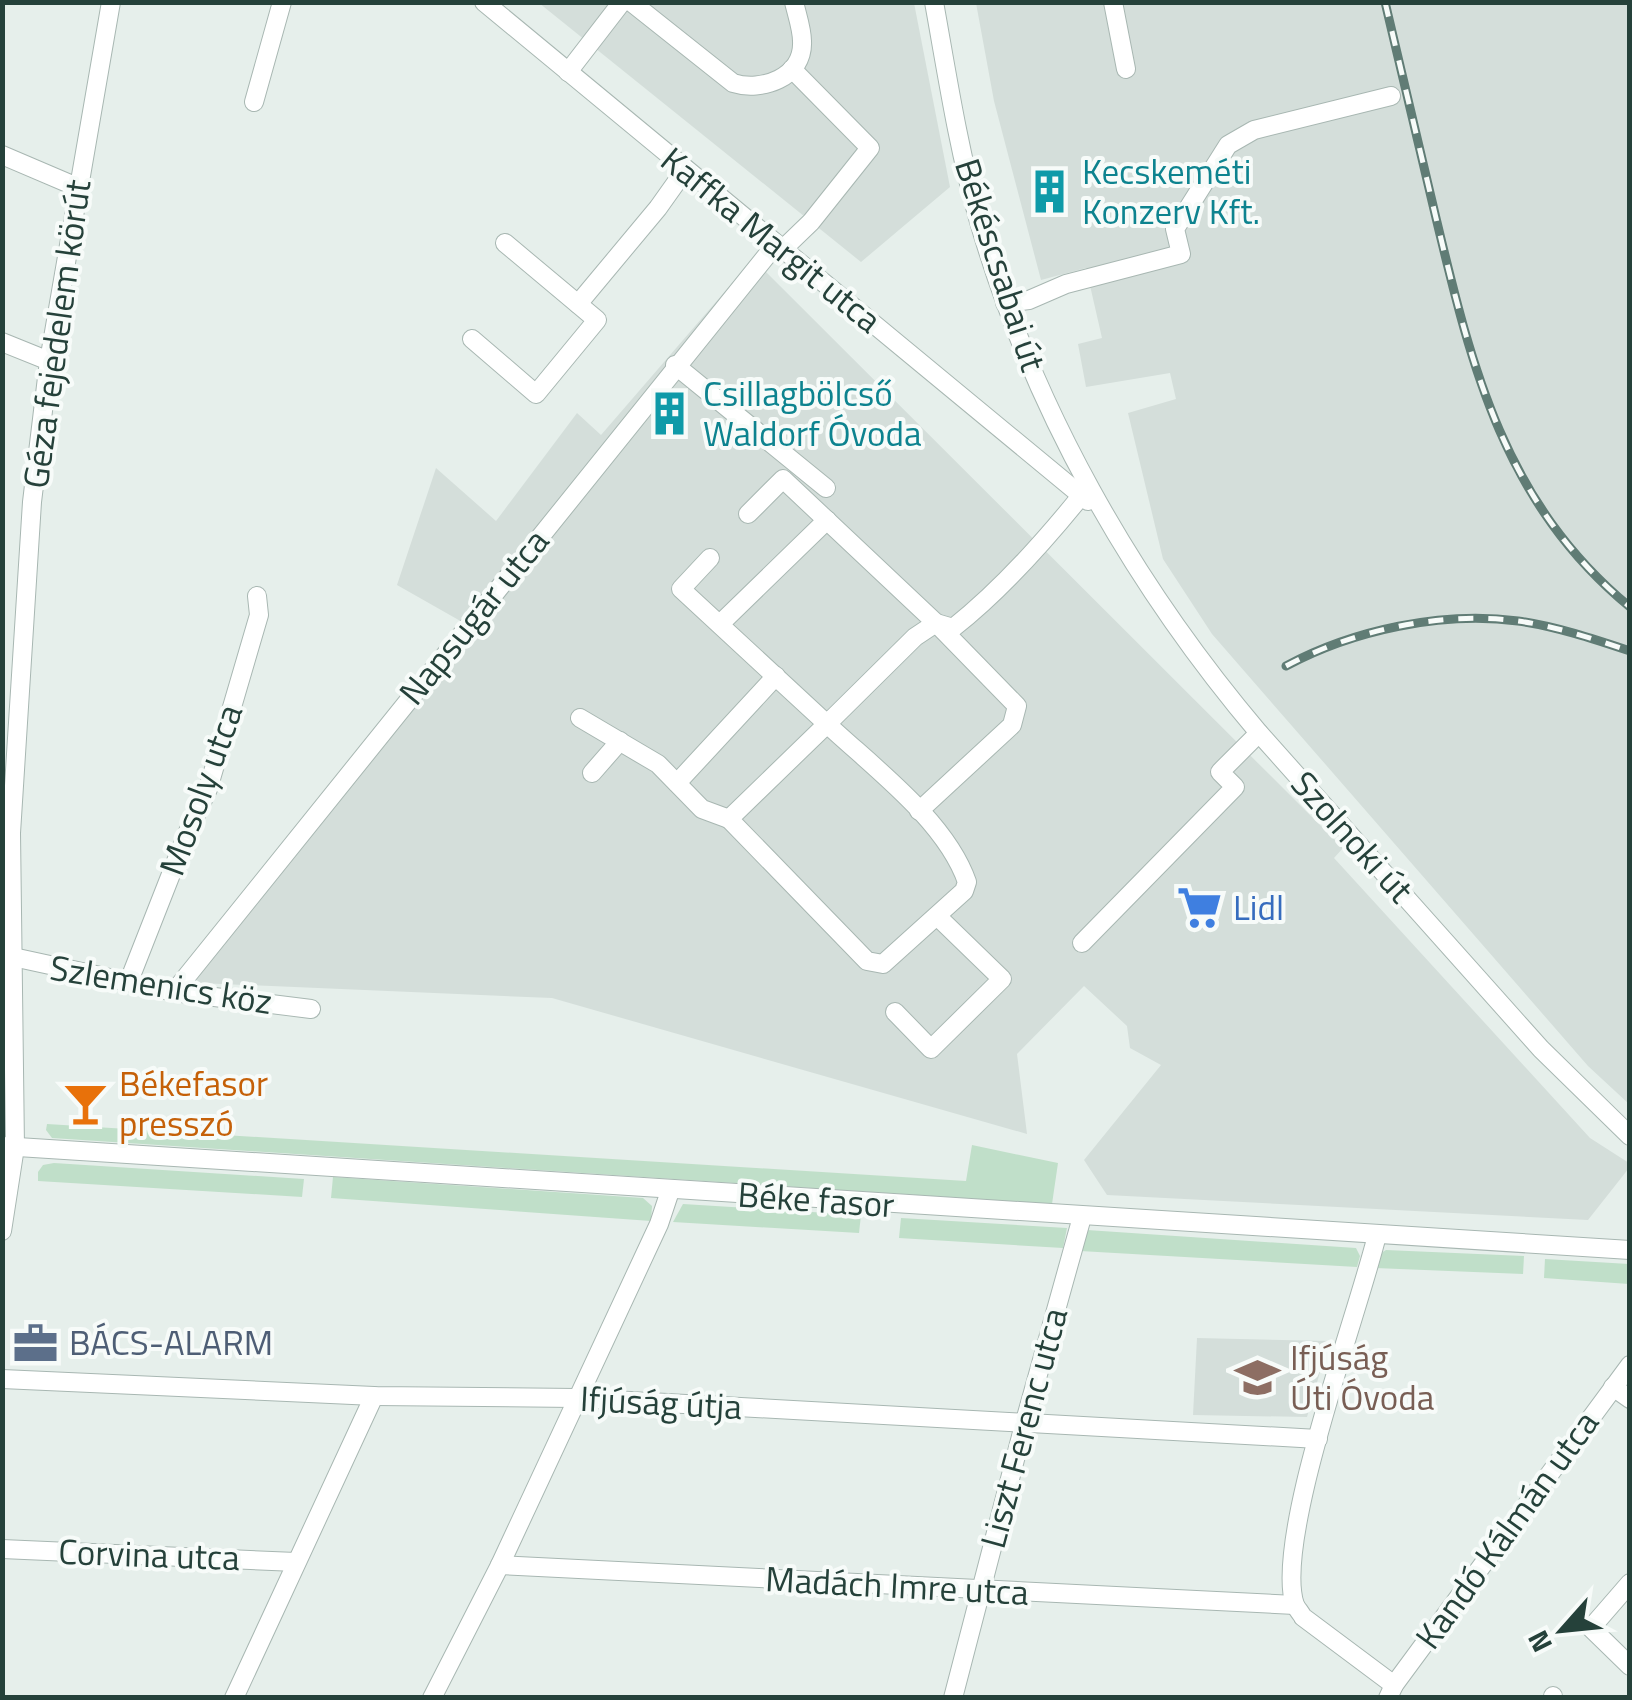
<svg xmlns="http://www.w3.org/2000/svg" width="1632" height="1700" font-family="'Titillium Web',sans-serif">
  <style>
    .built { fill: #d4deda }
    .green { fill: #c0dfc9 }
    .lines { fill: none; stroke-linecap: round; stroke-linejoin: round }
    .minor-casing { stroke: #a8b7b2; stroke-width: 20 }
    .minor { stroke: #fff; stroke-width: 18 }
    .rail-casing { stroke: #607c75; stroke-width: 9 }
    .rail { stroke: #f7fbf9; stroke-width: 5; stroke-dasharray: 15; stroke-linecap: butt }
    .labels { text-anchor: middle; stroke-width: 8; stroke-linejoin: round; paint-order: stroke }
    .culture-label { font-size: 35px; fill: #0d838f; stroke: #f7fbf9; text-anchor: start }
    .street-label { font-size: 35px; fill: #25413a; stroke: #f7fbf9 }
    .shop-label { font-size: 35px; fill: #366cbe; stroke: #f7fbf9; text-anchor: start }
    .food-label { font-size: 35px; fill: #c56008; stroke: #f7fbf9; text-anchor: start }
    .service-label { font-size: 35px; fill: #4e5e75; stroke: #f7fbf9; text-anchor: start }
    .education-label { font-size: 35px; fill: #785e54; stroke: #f7fbf9; text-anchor: start }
  </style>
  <rect width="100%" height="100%" fill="#e6efeb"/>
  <g class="built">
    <polygon points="539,3 914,3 950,187 861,262"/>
    <polygon points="976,3 1629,3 1629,1104 1588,1066 1212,634 1163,559 1128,413 1176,399 1170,373 1086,387 1078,344 1102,338 1086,268 1041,280 994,101"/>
    <polygon points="753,259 1343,848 1334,858 1590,1138 1629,1163 1629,1168 1588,1220 1107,1195 1084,1160 1161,1065 1130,1048 1127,1026 1084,986 1017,1054 1027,1134 552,998 199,983 190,969 471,627 397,585 436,468 496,521 577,413 601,435"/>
    <polygon points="1197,1338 1329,1341 1307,1417 1193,1415"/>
  </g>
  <g class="green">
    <polygon points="47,1124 966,1181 972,1145 1058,1163 1052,1204 52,1138 46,1130"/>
    <polygon points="54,1163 304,1179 302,1197 38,1181 38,1172 43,1165"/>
    <polygon points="333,1177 643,1198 652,1206 651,1221 331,1198"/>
    <polygon points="683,1204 861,1215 859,1233 673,1222"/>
    <polygon points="901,1218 1067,1228 1063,1248 899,1238"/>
    <polygon points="1087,1230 1356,1248 1360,1256 1357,1267 1080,1251 1083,1234"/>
    <polygon points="1386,1250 1524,1256 1523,1274 1375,1268 1378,1255"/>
    <polygon points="1545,1259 1629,1264 1629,1284 1544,1278"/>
  </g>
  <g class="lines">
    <defs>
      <g id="minor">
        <polyline points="484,2 1088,501"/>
        <path d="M631 2 733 83C761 92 804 78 802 41 802 29 797 15 794 2"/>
        <path d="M934 2C947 74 958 147 978 218 1032 407 1132 583 1259 733L1541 1049 1630 1136"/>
        <polyline points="1113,2 1126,69"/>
        <polyline points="568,72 622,2"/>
        <polyline points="254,102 282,2"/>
        <polyline points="2,155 77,187"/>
        <polyline points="783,249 811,222 870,148 792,69"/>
        <polyline points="1005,303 1029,300 1066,284 1181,254 1175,229 1228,145 1254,130 1391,96"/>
        <polyline points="578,304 658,208 685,170"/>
        <polyline points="472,339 536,394 597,320 505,243"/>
        <polyline points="2,342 49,361"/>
        <polyline points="675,365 826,488"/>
        <polyline points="748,514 783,479 936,623 1017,706 1012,725 919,811"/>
        <path d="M710 558 681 589 827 724 729 819 867 961 883 964 964 891 967 882C946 821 874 768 827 724L915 637 936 623 953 628C1000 591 1043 543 1081 496"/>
        <polyline points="721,623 827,520"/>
        <polyline points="580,718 658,764 702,809 729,819"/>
        <polyline points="592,773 620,741"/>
        <polyline points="677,783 776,676"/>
        <polyline points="1082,943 1235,787 1220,772 1259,733"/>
        <polyline points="13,957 174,992 311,1009"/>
        <polyline points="129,981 186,836 208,789 259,615 257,596"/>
        <polyline points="174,992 776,244"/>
        <polyline points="895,1012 931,1049 1002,979 937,916"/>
        <polyline points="2,1146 1630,1250"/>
        <polyline points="2,1231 15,1147 11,833 32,502 49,361 111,2"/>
        <path d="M1377 1235C1359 1311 1273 1541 1295 1605 1295 1606 1303 1616 1303 1617L1394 1685"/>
        <polyline points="2,1379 374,1396 576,1398 1318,1439"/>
        <polyline points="1613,1387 1630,1399"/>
        <polyline points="2,1549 296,1562"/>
        <polyline points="500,1565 1295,1605"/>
        <polyline points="1630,1583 1591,1628 1630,1666"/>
        <polyline points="1553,1696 1553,1698"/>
        <polyline points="234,1698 374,1396"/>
        <polyline points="432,1698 500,1565 659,1224 670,1191"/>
        <polyline points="953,1698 1025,1421 1082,1217"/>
        <polyline points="1388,1698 1394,1685 1630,1365"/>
      </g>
    </defs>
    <use href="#minor" class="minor-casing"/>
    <use href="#minor" class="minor"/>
    <defs>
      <g id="rail">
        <path d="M1385 2C1402 74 1419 146 1436 218 1472 368 1504 503 1630 607"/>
        <path d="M1286 666C1353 630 1442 611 1518 621 1555 626 1594 639 1630 651"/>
      </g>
    </defs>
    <use href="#rail" class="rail-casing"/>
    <use href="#rail" class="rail"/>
  </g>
  <defs>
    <symbol id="building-bare" viewBox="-9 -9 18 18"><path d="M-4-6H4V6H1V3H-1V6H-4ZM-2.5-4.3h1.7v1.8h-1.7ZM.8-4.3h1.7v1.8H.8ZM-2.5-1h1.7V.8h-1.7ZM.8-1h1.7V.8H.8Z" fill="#0f9aa8" stroke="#f7fbf9" stroke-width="2.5" paint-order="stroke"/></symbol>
    <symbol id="supermarket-bare" viewBox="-9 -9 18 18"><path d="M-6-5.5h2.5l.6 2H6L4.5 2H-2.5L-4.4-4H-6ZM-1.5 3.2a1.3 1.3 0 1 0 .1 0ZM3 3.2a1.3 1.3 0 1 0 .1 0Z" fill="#3f7fe0" stroke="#f7fbf9" stroke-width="2.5" paint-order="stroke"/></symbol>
    <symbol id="bar-bare" viewBox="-9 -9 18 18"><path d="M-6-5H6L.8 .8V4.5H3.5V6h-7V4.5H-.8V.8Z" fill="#e8710a" stroke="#f7fbf9" stroke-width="2.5" paint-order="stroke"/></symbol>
    <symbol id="office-bare" viewBox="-9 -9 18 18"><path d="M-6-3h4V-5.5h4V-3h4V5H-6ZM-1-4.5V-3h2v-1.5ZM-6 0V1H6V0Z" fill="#5c6f8a" stroke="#f7fbf9" stroke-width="2.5" paint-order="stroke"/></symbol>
    <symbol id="school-bare" viewBox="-9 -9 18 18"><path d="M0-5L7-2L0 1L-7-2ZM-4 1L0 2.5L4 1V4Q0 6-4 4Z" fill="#8d6e63" stroke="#f7fbf9" stroke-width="2.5" paint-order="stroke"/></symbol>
  </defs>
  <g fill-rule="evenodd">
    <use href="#building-bare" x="1018" y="160" width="63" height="63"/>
    <use href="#building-bare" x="638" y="382" width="63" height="63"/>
    <use href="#supermarket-bare" x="1168" y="876" width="63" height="63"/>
    <use href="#bar-bare" x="54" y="1072" width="63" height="63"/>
    <use href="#office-bare" x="4" y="1312" width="63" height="63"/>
    <use href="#school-bare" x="1226" y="1346" width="63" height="63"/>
  </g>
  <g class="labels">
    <g class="culture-label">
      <text x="1082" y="184">Kecskeméti<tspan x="1082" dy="40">Konzerv Kft.</tspan></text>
      <text x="703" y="406">Csillagbölcső<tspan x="703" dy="40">Waldorf Óvoda</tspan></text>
    </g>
    <g class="street-label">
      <text transform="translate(771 240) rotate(39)" y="12">Kaffka Margit utca</text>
      <text transform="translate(1000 265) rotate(72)" y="12">Békéscsabai út</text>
      <text transform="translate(57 334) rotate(-82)" y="12">Géza fejedelem körút</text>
      <text transform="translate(474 617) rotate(-51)" y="12">Napsugár utca</text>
      <text transform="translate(201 790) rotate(-70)" y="12">Mosoly utca</text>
      <text transform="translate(1352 837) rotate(48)" y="12">Szolnoki út</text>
      <text transform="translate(161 985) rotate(9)" y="12">Szlemenics köz</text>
      <text transform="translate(816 1200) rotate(4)" y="12">Béke fasor</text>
      <text transform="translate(661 1403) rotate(3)" y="12">Ifjúság útja</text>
      <text transform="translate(1024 1428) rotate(-75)" y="12">Liszt Ferenc utca</text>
      <text transform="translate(1507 1530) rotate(-54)" y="12">Kandó Kálmán utca</text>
      <text transform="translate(149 1555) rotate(2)" y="12">Corvina utca</text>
      <text transform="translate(897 1586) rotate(3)" y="12">Madách Imre utca</text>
    </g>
    <g class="shop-label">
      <text x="1233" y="920">Lidl</text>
    </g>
    <g class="food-label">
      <text x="119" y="1096">Békefasor<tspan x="119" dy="40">presszó</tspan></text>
    </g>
    <g class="service-label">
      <text x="69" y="1355">BÁCS-ALARM</text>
    </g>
    <g class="education-label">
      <text x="1290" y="1370">Ifjúság<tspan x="1290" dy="40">Úti Óvoda</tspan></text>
    </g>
  </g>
  <rect width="1632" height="1700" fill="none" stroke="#25413a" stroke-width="10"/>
  <g transform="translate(1562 1630) rotate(243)" stroke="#f7fbf9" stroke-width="8" paint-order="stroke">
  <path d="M0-8L18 38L0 25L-18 38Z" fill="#25413a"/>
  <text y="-15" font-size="28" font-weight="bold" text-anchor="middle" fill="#25413a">N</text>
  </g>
</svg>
